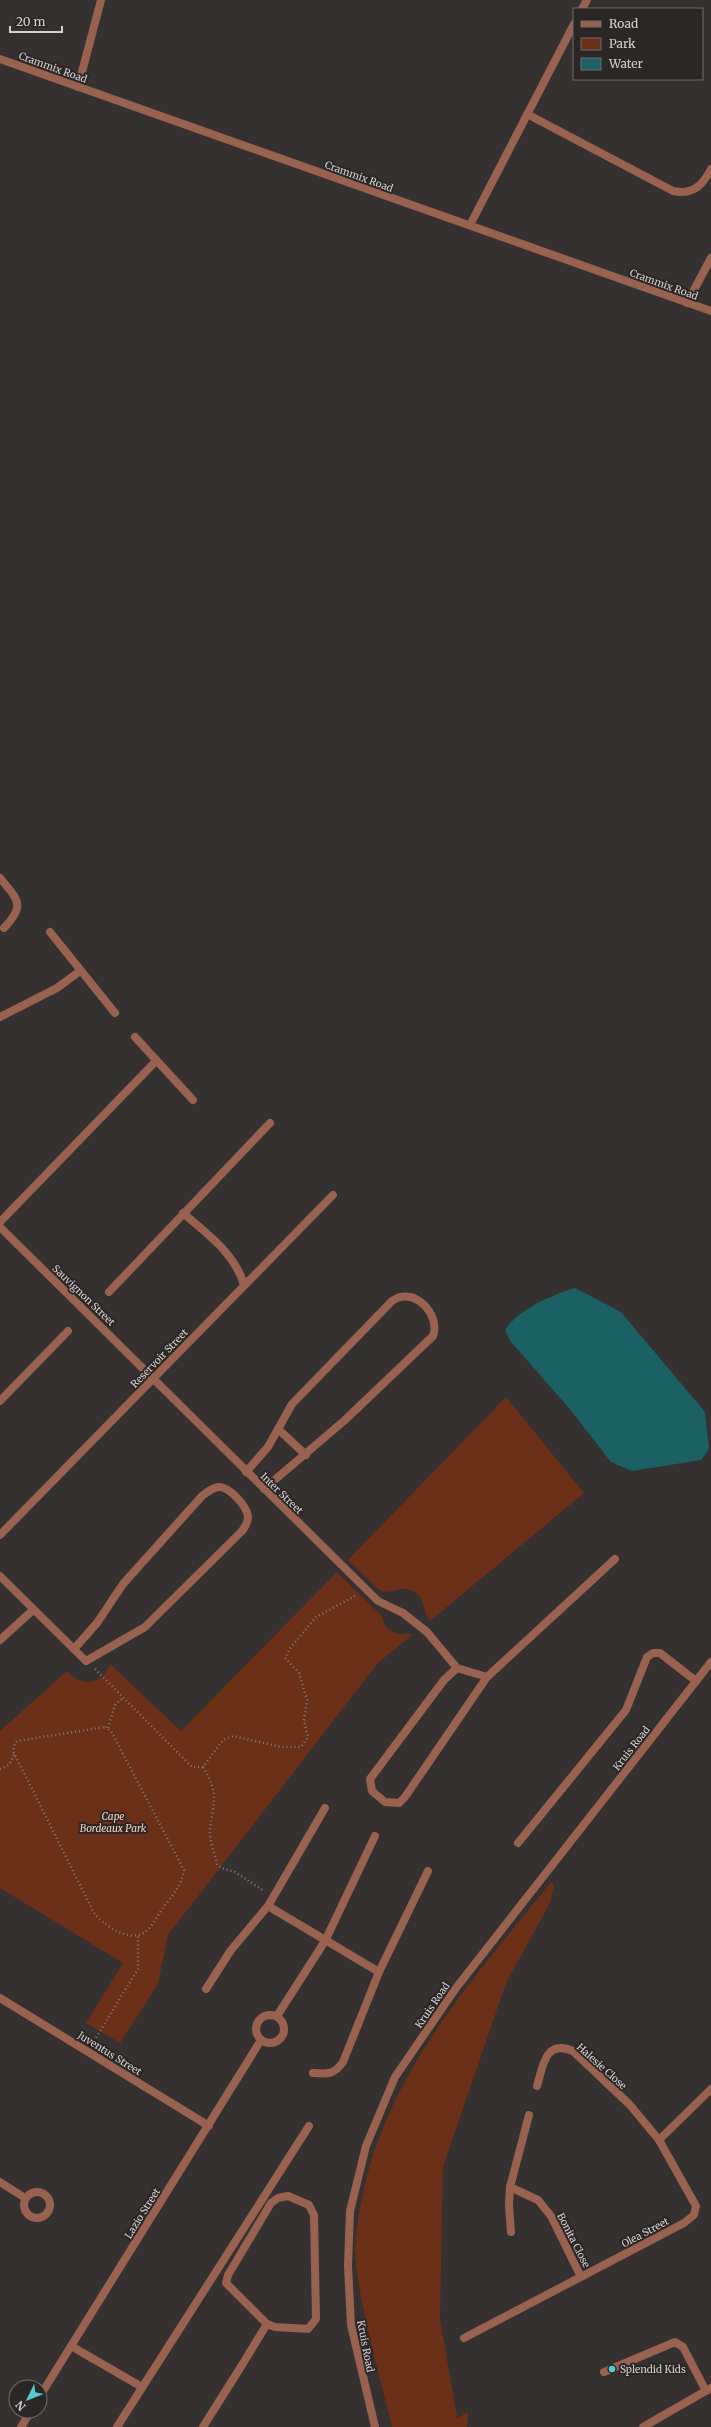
<svg xmlns="http://www.w3.org/2000/svg" width="711" height="2427" font-family="Merriweather,serif">
  <style>
    .green { fill: #6c2f18 }
    .water { fill: #1a6064 }
    .lines { fill: none; stroke-linecap: round; stroke-linejoin: round }
    .path { stroke: #807d7c; stroke-width: 2.5; stroke-dasharray: 1 3; stroke-linecap: butt }
    .service { stroke: #98624f; stroke-width: 8 }
    .minor { stroke: #98624f; stroke-width: 8 }
    .tertiary { stroke: #98624f; stroke-width: 8 }
    .poi-dot { fill: #51ccd4; stroke: #2b2726; stroke-width: 1.5 }
    .labels { text-anchor: middle; stroke-width: 4; stroke-linejoin: round; paint-order: stroke }
    .street-label { font-size: 10px; fill: #d5d3d2; stroke: #2b2726 }
    .park-label { font-size: 10px; font-style: italic; fill: #fed0c0; stroke: #2b2726 }
    .poi-label { font-size: 10px; fill: #d5d3d2; stroke: #2b2726; text-anchor: start }
  </style>
  <rect width="100%" height="100%" fill="#353130"/>
  <g class="green">
    <path d="M506 1397 584 1493 430 1621C421 1610 427 1592 406 1589 397 1587 389 1595 379 1590L348 1560Z"/>
    <path d="M337 1572 381 1615 386 1627 392 1631 398 1634H413L377 1664 168 1935 158 1984 120 2043 86 2023 123 1963 0 1888V1731L67 1671C81 1688 103 1685 110 1664L181 1731Z"/>
    <path d="M551 1882 554 1885 550 1903 506 1983 443 2167 440 2319 457 2418 468 2412 467 2427H392C380 2376 364 2324 357 2272 353 2247 357 2219 363 2194 388 2071 475 1977 551 1882Z"/>
  </g>
  <path class="water" d="M575 1288 621 1312 705 1412 709 1449 701 1460 632 1471 611 1462 568 1407 511 1342 505 1330C519 1309 551 1295 575 1288Z"/>
  <g class="lines">
    <g class="path">
      <polyline points="95,1669 192,1767 203,1767 223,1740 233,1736 281,1747 301,1747 308,1737 304,1721 307,1700 299,1673 285,1658 291,1647 316,1617 355,1596"/>
      <path d="M105 1727 111 1731 184 1870C182 1884 174 1894 165 1905 159 1913 153 1926 145 1932 128 1943 104 1925 94 1913L13 1751 15 1743 17 1741Z"/>
      <polyline points="108,1728 115,1705 124,1697"/>
      <path d="M203 1767C220 1795 213 1801 210 1830 209 1840 215 1854 217 1864L221 1868 235 1872 264 1891"/>
      <polyline points="0,1769 9,1765 14,1755"/>
      <polyline points="94,2041 138,1969 138,1934"/>
    </g>
    <g class="service">
      <polyline points="582,9 587,0"/>
      <path d="M527 114 673 191C693 195 702 186 711 169"/>
      <polyline points="470,225 574,24"/>
      <polyline points="687,303 711,258"/>
      <polyline points="50,932 115,1013"/>
      <polyline points="0,1017 57,988 80,971"/>
      <polyline points="135,1037 193,1100"/>
      <path d="M183 1213C207 1234 235 1253 244 1285"/>
      <polyline points="0,1222 156,1061"/>
      <polyline points="109,1292 270,1123"/>
      <polyline points="278,1429 306,1455"/>
      <path d="M246 1472 268 1447 292 1404 392 1301C414 1285 441 1315 433 1336L345 1420 264 1489"/>
      <polyline points="403,1613 427,1632 457,1668 487,1677"/>
      <polyline points="0,1640 33,1610"/>
      <path d="M74 1649 97 1623 123 1584 202 1496C207 1492 212 1488 218 1487 229 1486 247 1506 248 1517 248 1523 245 1527 242 1531L145 1627 86 1661"/>
      <polyline points="457,1668 444,1680 370,1779 372,1791 385,1802 399,1803 405,1797 487,1677 615,1559"/>
      <polyline points="518,1843 626,1710 647,1657 653,1653 660,1653 696,1681"/>
      <polyline points="0,2182 25,2198"/>
      <circle cx="37" cy="2205" r="13"/>
      <polygon points="288,2196 309,2205 314,2215 316,2319 308,2329 275,2327 267,2324 226,2283 228,2275 271,2203 278,2198"/>
      <polyline points="71,2346 142,2387"/>
      <polyline points="242,2365 267,2324"/>
      <polyline points="604,2372 675,2342 683,2347 706,2391"/>
      <polyline points="117,2427 309,2126"/>
    </g>
    <g class="minor">
      <polyline points="0,59 711,311"/>
      <polyline points="78,87 101,0"/>
      <path d="M0 878C18 900 26 905 4 928"/>
      <polyline points="0,1227 378,1601 403,1613"/>
      <polyline points="0,1401 68,1331"/>
      <polyline points="0,1535 333,1195"/>
      <polyline points="0,1576 86,1661"/>
      <polyline points="268,1906 379,1972"/>
      <polyline points="206,1989 231,1950 268,1906 325,1808"/>
      <polyline points="0,1998 209,2126"/>
      <circle cx="270" cy="2029" r="14"/>
      <polyline points="277,2016 325,1941 375,1836"/>
      <path d="M313 2073C327 2074 334 2075 343 2062L379 1972 428 1871"/>
      <polyline points="659,2140 711,2089"/>
      <polyline points="510,2187 538,2200 551,2216 581,2277"/>
      <polyline points="511,2232 509,2205 510,2187 529,2115"/>
      <path d="M464 2338 684 2223 694 2215 696 2206 659 2140 630 2105 573 2051C545 2039 543 2066 537 2086"/>
      <polyline points="40,2396 261,2040"/>
      <polyline points="21,2427 31,2411"/>
      <polyline points="203,2427 242,2365"/>
      <polyline points="643,2427 711,2388"/>
    </g>
    <polyline class="tertiary" points="375,2427 351,2325 348,2266 350,2211 366,2146 395,2077 456,1988 711,1662"/>
  </g>
  <circle class="poi-dot" cx="612" cy="2369" r="4"/>
  <g class="labels">
    <g class="street-label">
      <text transform="translate(53 67) rotate(20)" y="4">Crammix Road</text>
      <text transform="translate(359 176) rotate(20)" y="4">Crammix Road</text>
      <text transform="translate(664 284) rotate(20)" y="4">Crammix Road</text>
      <text transform="translate(84 1295) rotate(44)" y="4">Sauvignon Street</text>
      <text transform="translate(159 1358) rotate(-46)" y="4">Reservoir Street</text>
      <text transform="translate(282 1493) rotate(44)" y="4">Inter Street</text>
      <text transform="translate(631 1748) rotate(-52)" y="4">Kruis Road</text>
      <text transform="translate(432 2005) rotate(-56)" y="4">Kruis Road</text>
      <text transform="translate(110 2053) rotate(32)" y="4">Juventus Street</text>
      <text transform="translate(602 2066) rotate(42)" y="4">Halesie Close</text>
      <text transform="translate(142 2213) rotate(-58)" y="4">Lazio Street</text>
      <text transform="translate(645 2232) rotate(-28)" y="4">Olea Street</text>
      <text transform="translate(574 2240) rotate(63)" y="4">Bonita Close</text>
      <text transform="translate(366 2346) rotate(79)" y="4">Kruis Road</text>
    </g>
    <g class="park-label">
      <text x="113" y="1820">Cape<tspan x="113" dy="12">Bordeaux Park</tspan></text>
    </g>
    <g class="poi-label">
      <text x="620" y="2373">Splendid Kids</text>
    </g>
  </g>
  <rect x="573" y="8" width="130" height="72" fill="#2b2726" stroke="#6f6c6b"/>
  <rect x="581" y="21" width="20" height="6" fill="#98624f" stroke="#6f6c6b"/>
  <text x="609" y="28" font-size="12" fill="#d5d3d2">Road</text>
  <rect x="581" y="38" width="20" height="12" fill="#6c2f18" stroke="#6f6c6b"/>
  <text x="609" y="48" font-size="12" fill="#d5d3d2">Park</text>
  <rect x="581" y="58" width="20" height="12" fill="#1a6064" stroke="#6f6c6b"/>
  <text x="609" y="68" font-size="12" fill="#d5d3d2">Water</text>
  <g transform="translate(28 2399) rotate(227)"><circle r="19" fill="#2b2726" stroke="#6f6c6b"/>
  <path d="M0-3L7 15L0 10L-7 15Z" fill="#51ccd4"/>
  <text y="-6" font-size="11" font-weight="bold" text-anchor="middle" fill="#d5d3d2">N</text>
  </g>
  <path d="M10 26v6h52v-6" fill="none" stroke="#d5d3d2" stroke-width="2"/>
  <text x="16" y="26" font-size="12" fill="#d5d3d2" stroke="#2b2726" stroke-width="3" paint-order="stroke">20 m</text>
</svg>
